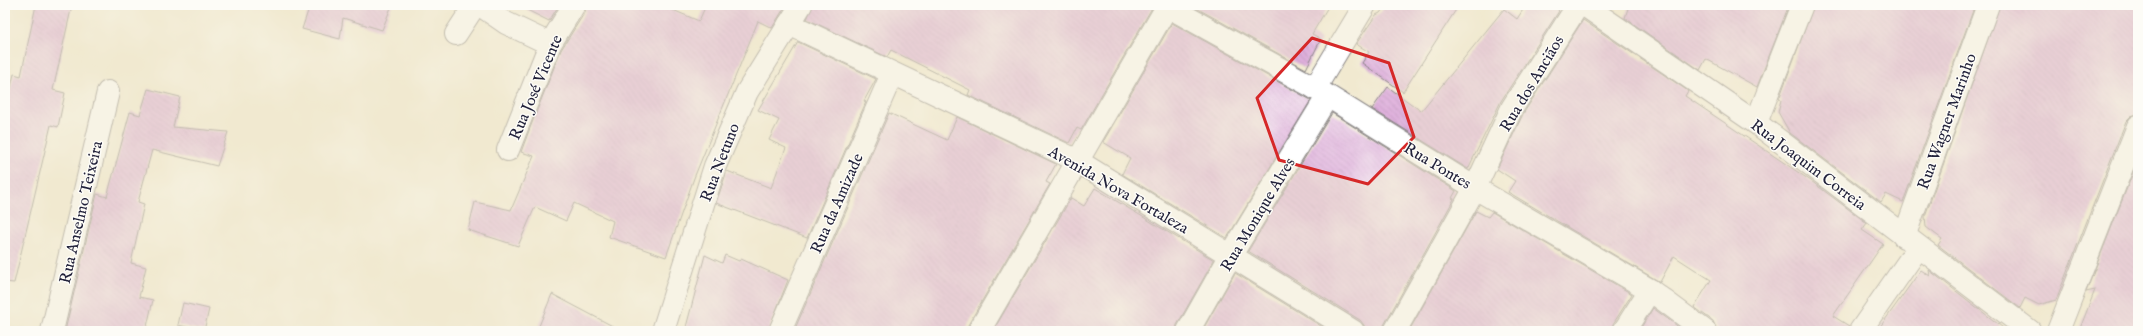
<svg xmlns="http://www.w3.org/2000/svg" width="2143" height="336" font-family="'IM FELL English',serif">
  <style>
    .building { fill: url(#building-back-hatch) }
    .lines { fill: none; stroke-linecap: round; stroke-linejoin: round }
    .minor-casing { stroke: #8a8686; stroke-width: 24 }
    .minor { stroke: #fff; stroke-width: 22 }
    .marked { fill: none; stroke: #d62828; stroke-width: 3; stroke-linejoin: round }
    .labels { text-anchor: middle; stroke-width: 3; stroke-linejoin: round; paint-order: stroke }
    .street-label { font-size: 16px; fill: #22223b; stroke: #fdfcf7 }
  </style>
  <defs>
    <pattern id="building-back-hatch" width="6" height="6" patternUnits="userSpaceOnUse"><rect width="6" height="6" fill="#deafdb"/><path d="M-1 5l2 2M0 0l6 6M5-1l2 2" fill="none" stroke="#be96bd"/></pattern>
  </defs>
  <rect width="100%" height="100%" fill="#fdfcf7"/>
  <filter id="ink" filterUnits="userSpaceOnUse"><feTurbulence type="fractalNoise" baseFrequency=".025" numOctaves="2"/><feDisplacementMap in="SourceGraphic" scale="8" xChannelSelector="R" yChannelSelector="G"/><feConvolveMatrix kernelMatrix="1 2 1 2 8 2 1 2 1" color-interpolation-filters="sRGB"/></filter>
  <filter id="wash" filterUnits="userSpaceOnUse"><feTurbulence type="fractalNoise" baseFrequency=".012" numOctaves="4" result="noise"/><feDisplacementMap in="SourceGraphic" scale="16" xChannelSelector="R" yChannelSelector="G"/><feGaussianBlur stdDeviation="0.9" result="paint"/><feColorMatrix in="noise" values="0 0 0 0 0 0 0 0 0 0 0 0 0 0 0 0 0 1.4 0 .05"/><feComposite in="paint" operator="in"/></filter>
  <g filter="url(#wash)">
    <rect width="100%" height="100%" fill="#f1e9d0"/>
    <g id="blocks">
      <g class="building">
        <polygon points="36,5 72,5 53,90 65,93 58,127 51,125 14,283 5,282 5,112 14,74 21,76"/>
        <polygon points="310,5 392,5 382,30 343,18 340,39 302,29"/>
        <polygon points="517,5 559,5 549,21"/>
        <polygon points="586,5 661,5 699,21 706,5 786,5 772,28 758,21 694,178 666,257 609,237 613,221 574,203 566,221 535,207 518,246 468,230 475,202 511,210 534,156 521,152 530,128 561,50 585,12"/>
        <polygon points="813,5 1153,5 1153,6 1081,130 1077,128 1069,143 968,95 970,90 891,50 887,57 807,19"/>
        <polygon points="1191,5 1329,5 1312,34 1321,39 1306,69"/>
        <polygon points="1386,5 1459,5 1403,92 1362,63 1369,52 1356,44 1376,15 1380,13"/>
        <polygon points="1526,5 1554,5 1559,11 1501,101 1468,169 1372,109 1388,87 1421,111 1504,9 1517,19"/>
        <polygon points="1629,5 1789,5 1757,87 1706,59 1700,70 1625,18"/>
        <polygon points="1814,5 1975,5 1903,202 1886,194 1881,202 1790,133 1778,112 1781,100 1779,99"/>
        <polygon points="2000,5 2138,5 2138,114 2131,116 2126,121 2056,300 2039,305 2025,298 2020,308 1938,245 1942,239 1926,227 1925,216"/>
        <polygon points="1583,20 1688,91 1685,96 1811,181 1867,223 1862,230 1883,244 1833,316 1849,326 1848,331 1717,331 1713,321 1694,307 1711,280 1674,256 1660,282 1508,192 1515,181 1497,169 1523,114"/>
        <polygon points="1172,23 1311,100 1227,238 1122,174 1130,158 1103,142"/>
        <polygon points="798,42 876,79 864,101 866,102 807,238 716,203 727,171 771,188 786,148 769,140 779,120 758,110"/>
        <polygon points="148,89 180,97 173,127 228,132 217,166 152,150 138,202 144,204 131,263 146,267 139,297 153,300 146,331 65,331 97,194 107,197 130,112 140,115"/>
        <polygon points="889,113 947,140 957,117 1056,164 1046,182 1050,184 968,325 967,331 794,331"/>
        <polygon points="1332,113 1456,191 1452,198 1454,199 1384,325 1383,331 1365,331 1364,325 1360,320 1248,251"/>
        <polygon points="2138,160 2138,331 2079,331 2095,290 2086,292"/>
        <polygon points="1095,188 1214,260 1177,325 1176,331 993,331 1071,198 1084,206"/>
        <polygon points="1476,211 1488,217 1492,212 1632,294 1613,324 1612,331 1409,331"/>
        <polygon points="705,255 722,263 725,255 739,261 741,259 788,280 768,331 685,331"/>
        <polygon points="1921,270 1930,276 1929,270 2007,331 1877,331"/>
        <polygon points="1235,273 1329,331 1202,331"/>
        <polygon points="552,294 622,331 537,331"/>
        <polygon points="183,303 209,309 204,331 178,325"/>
        <polygon points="1653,308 1684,331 1639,331"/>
      </g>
    </g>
  </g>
  <g filter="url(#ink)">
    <use href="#blocks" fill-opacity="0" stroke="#8a8686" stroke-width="1"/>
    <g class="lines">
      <defs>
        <g id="minor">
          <polyline points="480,5 506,23 550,44"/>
          <polyline points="1165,5 1315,88 1475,188 1650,290 1705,331"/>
          <polyline points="1584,5 1756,123 2030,331"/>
          <polyline points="789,24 1076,160 1353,331"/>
          <polyline points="456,34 475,5"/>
          <polyline points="1315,88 1365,5"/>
          <polyline points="1756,123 1802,5"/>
          <polyline points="508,150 550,44 574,5"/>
          <polyline points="1904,237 1988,5"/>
          <polyline points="52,331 108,92"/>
          <polyline points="663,331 715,166 747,92 801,5"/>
          <polyline points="780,331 892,74"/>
          <polyline points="979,331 1168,5"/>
          <polyline points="1188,331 1231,255 1327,97"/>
          <polyline points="1395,331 1475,188 1512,108 1578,5"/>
          <polyline points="1624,331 1650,290"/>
          <polyline points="1860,331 1918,248"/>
          <polyline points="2058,331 2138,126"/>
        </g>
      </defs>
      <use href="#minor" class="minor-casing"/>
      <use href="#minor" class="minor"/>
    </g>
  </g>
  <path d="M0 0H2143V336H0ZM1312 38 1389 63 1414 137 1368 184 1279 160 1257 98Z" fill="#f1e9d0" fill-opacity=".55" fill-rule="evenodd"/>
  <path class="marked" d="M1312 38 1389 63 1414 137 1368 184 1279 160 1257 98Z"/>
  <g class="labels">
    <g class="street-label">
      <text transform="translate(1531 83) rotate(-59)" y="6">Rua dos Anciãos</text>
      <text transform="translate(535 87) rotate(-67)" y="6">Rua José Vicente</text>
      <text transform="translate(1946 121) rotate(-70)" y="6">Rua Wagner Marinho</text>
      <text transform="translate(719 162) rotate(-69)" y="6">Rua Netuno</text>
      <text transform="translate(1809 164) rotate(37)" y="6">Rua Joaquim Correia</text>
      <text transform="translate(1438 165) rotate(31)" y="6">Rua Pontes</text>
      <text transform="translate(1119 189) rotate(30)" y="6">Avenida Nova Fortaleza</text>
      <text transform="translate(836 203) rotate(-66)" y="6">Rua da Amizade</text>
      <text transform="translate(80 212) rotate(-77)" y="6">Rua Anselmo Teixeira</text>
      <text transform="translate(1257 214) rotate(-59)" y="6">Rua Monique Alves</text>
    </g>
  </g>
  <rect width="2143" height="336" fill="none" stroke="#fdfcf7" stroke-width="20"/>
</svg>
